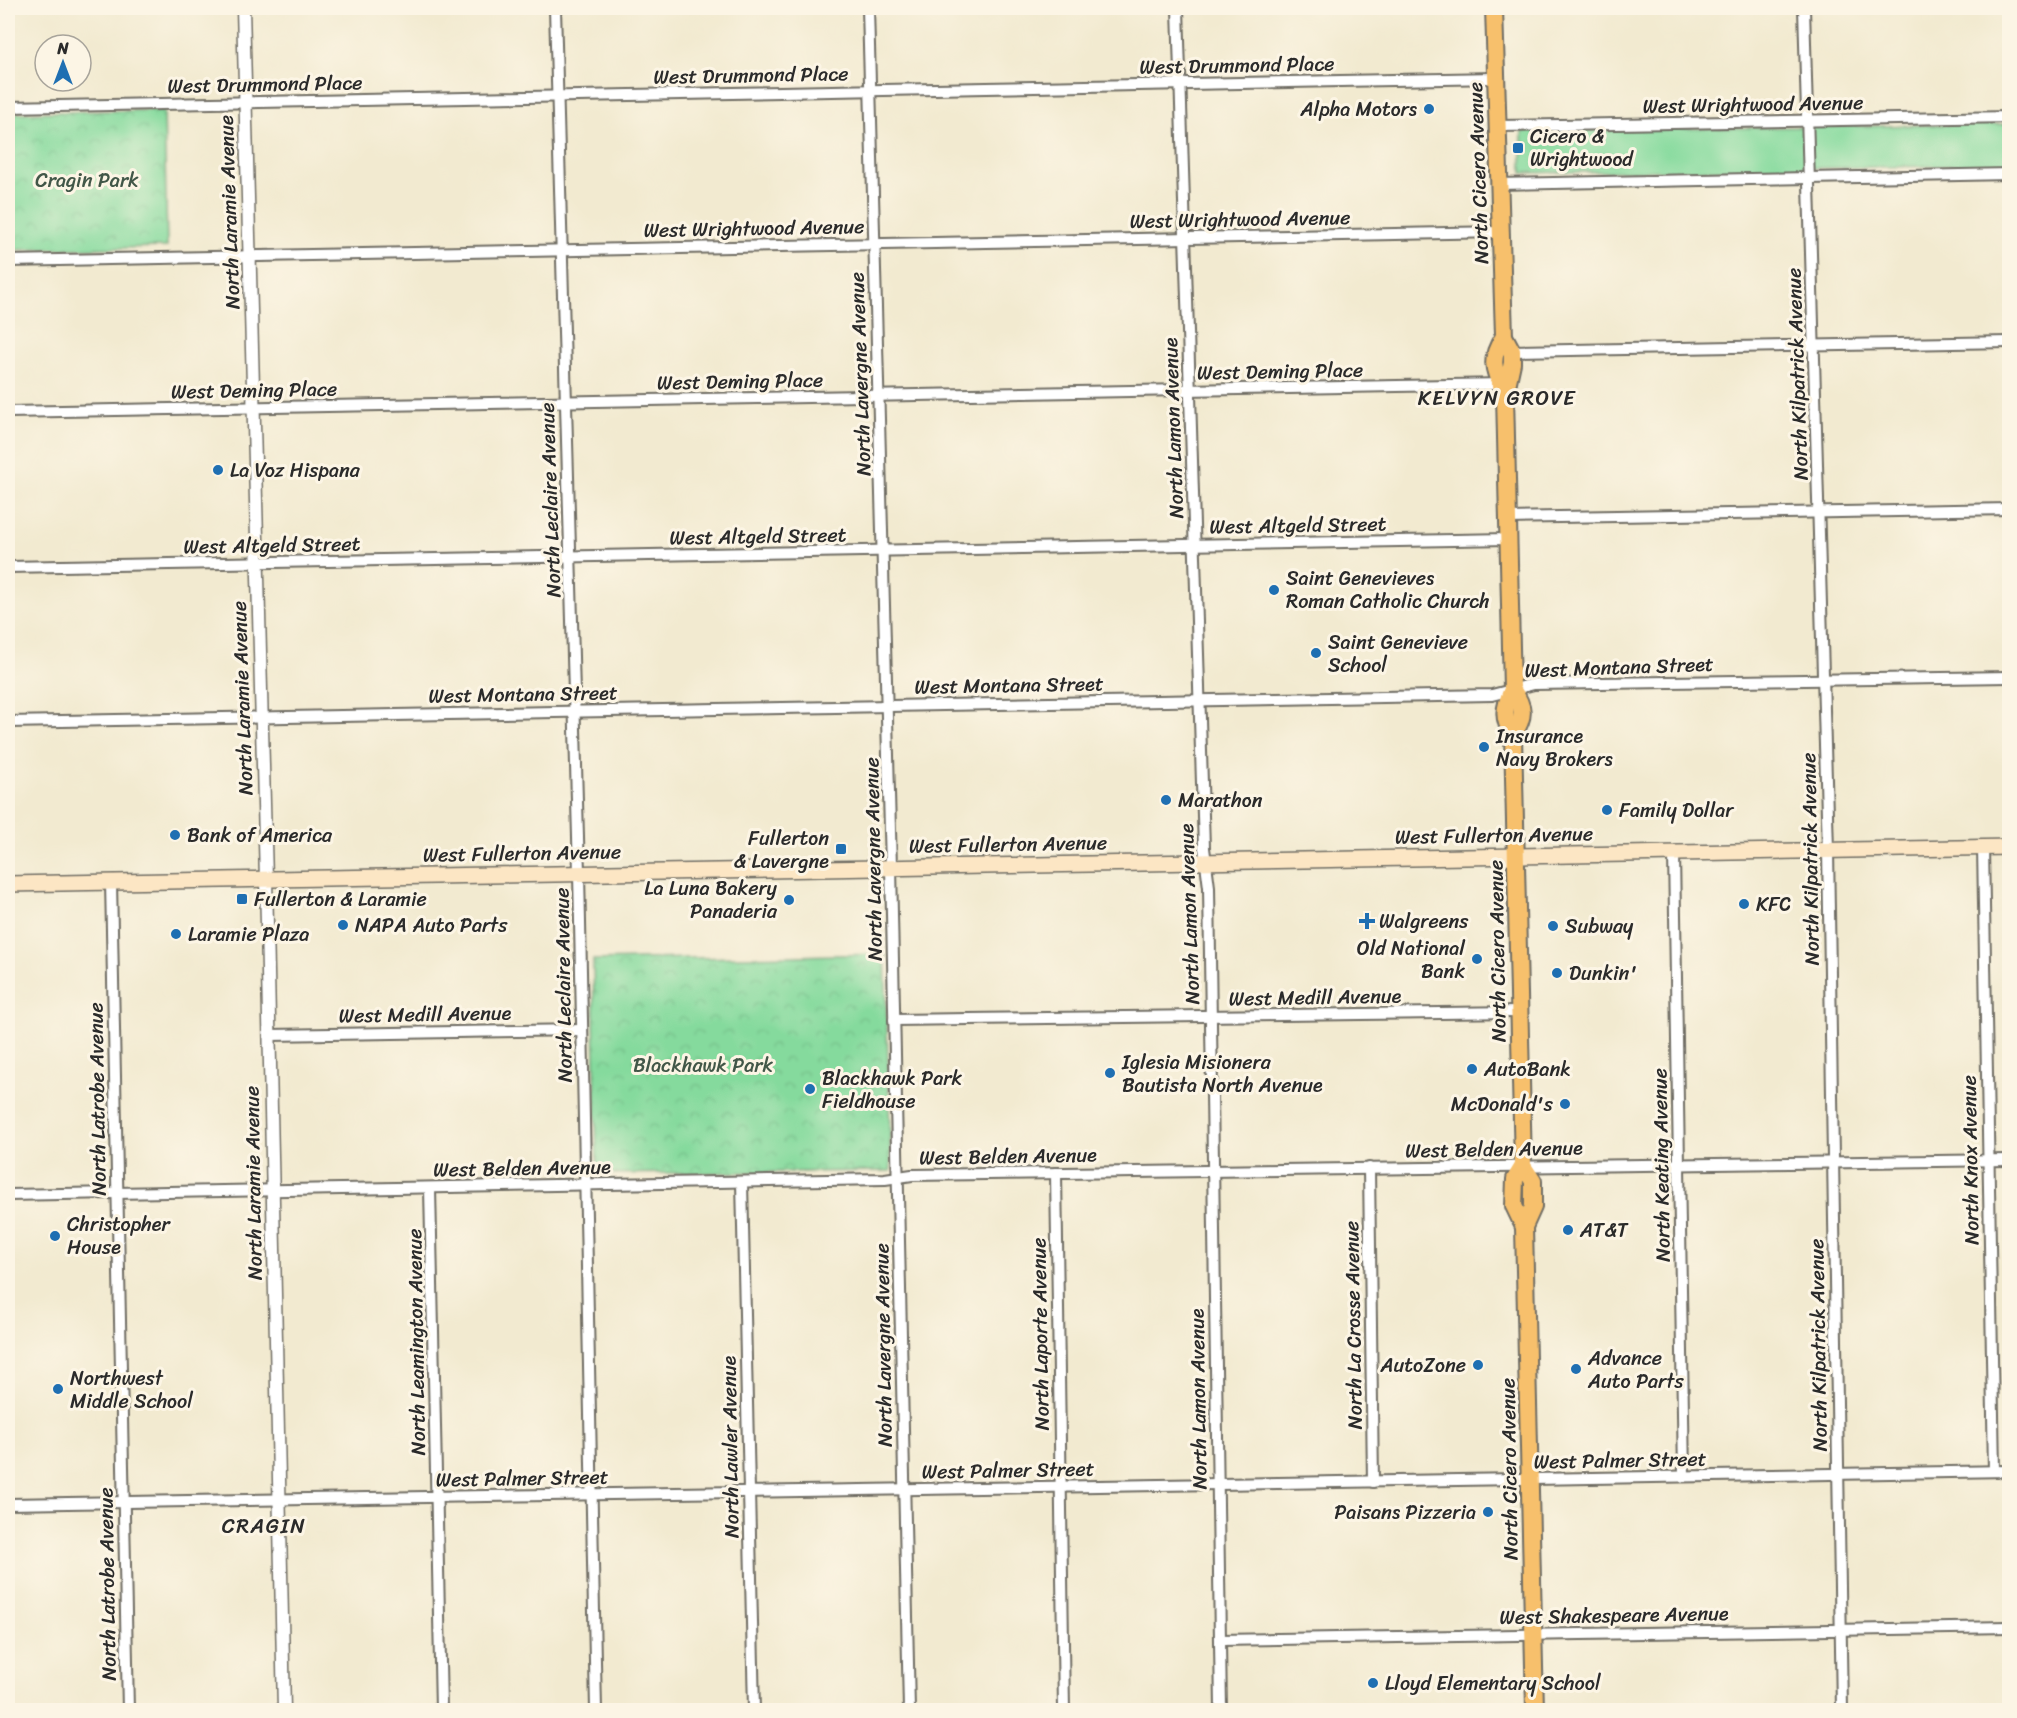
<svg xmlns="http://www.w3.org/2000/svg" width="2017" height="1718" font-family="Sriracha,sans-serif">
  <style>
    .grass { fill: #85da9d; stroke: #588264; stroke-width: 1.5 }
    .park { fill: url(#park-crowns); stroke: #588264; stroke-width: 1.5 }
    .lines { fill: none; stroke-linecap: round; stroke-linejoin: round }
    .minor-casing { stroke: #716e65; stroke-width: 14 }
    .tertiary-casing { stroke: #716e65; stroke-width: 15 }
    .secondary-casing { stroke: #716e65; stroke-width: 18 }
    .primary-casing { stroke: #716e65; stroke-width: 20 }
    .minor { stroke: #fff; stroke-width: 10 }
    .tertiary { stroke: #fff; stroke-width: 12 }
    .secondary { stroke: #fce6c4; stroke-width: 15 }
    .primary { stroke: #f7c06c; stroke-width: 16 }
    .poi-dot { fill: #1f6fb2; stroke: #fcf5e5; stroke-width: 2 }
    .labels { text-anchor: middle; stroke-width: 6; stroke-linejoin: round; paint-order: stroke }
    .street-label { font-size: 20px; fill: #2b2b2b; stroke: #fcf5e5 }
    .poi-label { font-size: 20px; fill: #2b2b2b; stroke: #fcf5e5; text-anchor: start }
    .park-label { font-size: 20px; fill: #425748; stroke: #fcf5e5 }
    .neighbourhood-label { font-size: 21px; letter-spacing: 1.5px; fill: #2b2b2b; stroke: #fcf5e5 }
  </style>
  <defs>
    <pattern id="park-crowns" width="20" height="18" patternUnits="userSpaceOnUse" patternTransform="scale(1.5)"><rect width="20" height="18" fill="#85da9d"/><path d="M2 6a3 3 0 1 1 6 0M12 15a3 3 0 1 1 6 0" fill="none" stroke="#73bb87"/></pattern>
  </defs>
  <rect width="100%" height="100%" fill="#fcf5e5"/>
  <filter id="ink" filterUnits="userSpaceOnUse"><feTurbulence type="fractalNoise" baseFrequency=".0167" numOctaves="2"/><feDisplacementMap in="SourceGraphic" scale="12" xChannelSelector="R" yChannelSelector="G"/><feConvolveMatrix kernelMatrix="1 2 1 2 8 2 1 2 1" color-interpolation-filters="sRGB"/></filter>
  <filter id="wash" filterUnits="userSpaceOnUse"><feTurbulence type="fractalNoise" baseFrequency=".008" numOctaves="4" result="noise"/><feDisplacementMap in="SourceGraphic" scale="24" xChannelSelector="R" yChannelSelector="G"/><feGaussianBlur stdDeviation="1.35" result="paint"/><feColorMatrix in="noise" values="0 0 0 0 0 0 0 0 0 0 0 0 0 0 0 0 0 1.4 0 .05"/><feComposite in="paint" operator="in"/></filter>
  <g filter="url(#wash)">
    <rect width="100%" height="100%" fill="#f2ead0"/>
    <polygon class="grass" points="2009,124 2009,165 1522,173 1522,131"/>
    <g class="park">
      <polygon points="164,110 167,247 8,250 8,113"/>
      <polygon points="885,954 891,1171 597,1174 593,960"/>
    </g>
  </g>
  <g filter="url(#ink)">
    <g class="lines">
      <defs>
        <g id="minor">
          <polyline points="555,8 579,873 596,1710"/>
          <polyline points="868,8 891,867 909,1710"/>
          <polyline points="1178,8 1204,848 1209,887 1221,1710"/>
          <polyline points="1804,8 1828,850 1842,1710"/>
          <polyline points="8,107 1496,78"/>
          <polyline points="1498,126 2010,117"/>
          <polyline points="1499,184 2010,174"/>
          <polyline points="8,261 1501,232"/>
          <polyline points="1512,351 2010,342"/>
          <polyline points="8,412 1504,384"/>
          <polyline points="1508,518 2010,509"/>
          <polyline points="8,567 1508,539"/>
          <polyline points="8,722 1492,695 1534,684 2010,677"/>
          <polyline points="1983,847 1994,1471"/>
          <polyline points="1674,853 1684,1476"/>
          <polyline points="111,882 128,1710"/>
          <polyline points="894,1020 1519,1012"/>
          <polyline points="269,1035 582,1030"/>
          <polyline points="1369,1168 1373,1482"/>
          <polyline points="1056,1173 1064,1710"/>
          <polyline points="742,1182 754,1710"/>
          <polyline points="430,1188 441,1710"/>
          <polyline points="8,1195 885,1179 912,1175 2010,1160"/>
          <polyline points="8,1504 2010,1471"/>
          <polyline points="1220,1640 2010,1627"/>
        </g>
        <polyline id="tertiary" points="243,8 266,879 284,1710"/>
        <polyline id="secondary" points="8,884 2010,847"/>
        <g id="primary">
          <path d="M1494 8 1504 336 1512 351V363L1505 395 1512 689C1504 708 1502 718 1513 735L1523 1166 1533 1181V1207L1524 1227"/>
          <path d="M1504 336C1488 361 1494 369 1505 395"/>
          <path d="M1512 689C1525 707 1525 717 1513 735"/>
          <polyline points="1523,1166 1515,1179 1514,1206 1524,1227 1535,1710"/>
        </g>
      </defs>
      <use href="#minor" class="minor-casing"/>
      <use href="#tertiary" class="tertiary-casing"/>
      <use href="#secondary" class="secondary-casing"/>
      <use href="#primary" class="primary-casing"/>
      <use href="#minor" class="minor"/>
      <use href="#tertiary" class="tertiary"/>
      <use href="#secondary" class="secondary"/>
      <use href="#primary" class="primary"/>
    </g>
  </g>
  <g class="poi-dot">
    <circle cx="1429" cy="109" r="6"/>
    <rect x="1512" y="142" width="12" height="12" rx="3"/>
    <circle cx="218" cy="470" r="6"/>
    <circle cx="1274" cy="590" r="6"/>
    <circle cx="1316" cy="653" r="6"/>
    <circle cx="1484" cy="747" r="6"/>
    <circle cx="1166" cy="800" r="6"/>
    <circle cx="1607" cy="810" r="6"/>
    <circle cx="175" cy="835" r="6"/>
    <rect x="835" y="843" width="12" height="12" rx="3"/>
    <rect x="236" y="893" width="12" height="12" rx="3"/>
    <circle cx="789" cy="900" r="6"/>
    <circle cx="1744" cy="904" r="6"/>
    <path d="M1364 912h6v6h6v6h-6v6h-6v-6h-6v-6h6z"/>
    <circle cx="343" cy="925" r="6"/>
    <circle cx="1553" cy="926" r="6"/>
    <circle cx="176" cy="934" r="6"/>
    <circle cx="1477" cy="959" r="6"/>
    <circle cx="1557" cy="973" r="6"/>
    <circle cx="1472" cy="1069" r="6"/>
    <circle cx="1110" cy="1073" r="6"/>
    <circle cx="810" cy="1089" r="6"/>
    <circle cx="1565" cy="1104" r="6"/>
    <circle cx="1568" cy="1230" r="6"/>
    <circle cx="55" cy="1236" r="6"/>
    <circle cx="1478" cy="1365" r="6"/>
    <circle cx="1576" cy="1369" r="6"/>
    <circle cx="58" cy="1389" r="6"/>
    <circle cx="1488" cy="1512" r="6"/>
    <circle cx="1373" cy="1683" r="6"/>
  </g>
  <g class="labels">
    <g class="street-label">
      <text transform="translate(1237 65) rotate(-1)" y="7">West Drummond Place</text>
      <text transform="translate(751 75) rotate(-1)" y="7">West Drummond Place</text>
      <text transform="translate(265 84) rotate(-1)" y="7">West Drummond Place</text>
      <text transform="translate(1753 104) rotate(-1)" y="7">West Wrightwood Avenue</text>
      <text transform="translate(1478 173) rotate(-92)" y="7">North Cicero Avenue</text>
      <text transform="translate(229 212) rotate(-92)" y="7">North Laramie Avenue</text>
      <text transform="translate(1240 219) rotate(-1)" y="7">West Wrightwood Avenue</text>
      <text transform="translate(754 228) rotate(-1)" y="7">West Wrightwood Avenue</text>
      <text transform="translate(1280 371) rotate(-1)" y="7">West Deming Place</text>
      <text transform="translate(860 374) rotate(-92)" y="7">North Lavergne Avenue</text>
      <text transform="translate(1797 374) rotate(-92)" y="7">North Kilpatrick Avenue</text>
      <text transform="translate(740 381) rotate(-1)" y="7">West Deming Place</text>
      <text transform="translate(254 390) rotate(-1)" y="7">West Deming Place</text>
      <text transform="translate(1173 428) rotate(-92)" y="7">North Lamon Avenue</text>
      <text transform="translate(550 500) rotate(-92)" y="7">North Leclaire Avenue</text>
      <text transform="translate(1298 525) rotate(-1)" y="7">West Altgeld Street</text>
      <text transform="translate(758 536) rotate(-1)" y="7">West Altgeld Street</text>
      <text transform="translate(272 545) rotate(-1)" y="7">West Altgeld Street</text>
      <text transform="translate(1619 667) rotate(-2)" y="7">West Montana Street</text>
      <text transform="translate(1009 685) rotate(-1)" y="7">West Montana Street</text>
      <text transform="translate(523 694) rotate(-1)" y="7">West Montana Street</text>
      <text transform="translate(242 698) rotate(-92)" y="7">North Laramie Avenue</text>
      <text transform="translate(1494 835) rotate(-1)" y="7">West Fullerton Avenue</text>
      <text transform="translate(1008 844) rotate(-1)" y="7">West Fullerton Avenue</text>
      <text transform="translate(522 853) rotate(-1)" y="7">West Fullerton Avenue</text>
      <text transform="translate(873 859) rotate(-91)" y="7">North Lavergne Avenue</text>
      <text transform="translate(1810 859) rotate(-91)" y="7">North Kilpatrick Avenue</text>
      <text transform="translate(1189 914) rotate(-92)" y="7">North Lamon Avenue</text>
      <text transform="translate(1497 951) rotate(-91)" y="7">North Cicero Avenue</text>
      <text transform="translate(563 985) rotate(-91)" y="7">North Leclaire Avenue</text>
      <text transform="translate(1315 997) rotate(-1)" y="7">West Medill Avenue</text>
      <text transform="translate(425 1014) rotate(-1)" y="7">West Medill Avenue</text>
      <text transform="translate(97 1099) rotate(-91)" y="7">North Latrobe Avenue</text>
      <text transform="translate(1494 1149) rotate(-1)" y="7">West Belden Avenue</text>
      <text transform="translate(1008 1156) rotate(-1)" y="7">West Belden Avenue</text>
      <text transform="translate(1970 1160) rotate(-91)" y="7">North Knox Avenue</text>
      <text transform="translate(1661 1165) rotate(-91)" y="7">North Keating Avenue</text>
      <text transform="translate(522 1168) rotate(-1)" y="7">West Belden Avenue</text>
      <text transform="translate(253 1183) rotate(-91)" y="7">North Laramie Avenue</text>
      <text transform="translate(1353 1325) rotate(-91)" y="7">North La Crosse Avenue</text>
      <text transform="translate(1040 1334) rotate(-91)" y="7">North Laporte Avenue</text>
      <text transform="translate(416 1342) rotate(-91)" y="7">North Leamington Avenue</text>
      <text transform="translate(883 1345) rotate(-91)" y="7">North Lavergne Avenue</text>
      <text transform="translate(1818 1345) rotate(-91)" y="7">North Kilpatrick Avenue</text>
      <text transform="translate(1198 1399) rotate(-91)" y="7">North Lamon Avenue</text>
      <text transform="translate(730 1447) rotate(-91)" y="7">North Lawler Avenue</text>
      <text transform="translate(1620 1460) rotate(-1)" y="7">West Palmer Street</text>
      <text transform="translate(1509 1469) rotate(-91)" y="7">North Cicero Avenue</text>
      <text transform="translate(1008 1470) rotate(-1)" y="7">West Palmer Street</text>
      <text transform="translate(522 1478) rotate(-1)" y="7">West Palmer Street</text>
      <text transform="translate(107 1584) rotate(-91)" y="7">North Latrobe Avenue</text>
      <text transform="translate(1614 1615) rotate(-1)" y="7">West Shakespeare Avenue</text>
    </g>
    <g class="poi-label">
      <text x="1417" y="116" text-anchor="end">Alpha Motors</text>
      <text x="1530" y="143">Cicero &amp;<tspan x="1530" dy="23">Wrightwood</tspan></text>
      <text x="230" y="477">La Voz Hispana</text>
      <text x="1286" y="585">Saint Genevieves<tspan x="1286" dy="23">Roman Catholic Church</tspan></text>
      <text x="1328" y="649">Saint Genevieve<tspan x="1328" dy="23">School</tspan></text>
      <text x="1496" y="743">Insurance<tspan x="1496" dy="23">Navy Brokers</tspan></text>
      <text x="1178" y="807">Marathon</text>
      <text x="1619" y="817">Family Dollar</text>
      <text x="187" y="842">Bank of America</text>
      <text x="829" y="845" text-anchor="end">Fullerton<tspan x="829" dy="23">&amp; Lavergne</tspan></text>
      <text x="777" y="895" text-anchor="end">La Luna Bakery<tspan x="777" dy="23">Panaderia</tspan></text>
      <text x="254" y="906">Fullerton &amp; Laramie</text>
      <text x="1756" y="911">KFC</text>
      <text x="1379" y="928">Walgreens</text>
      <text x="355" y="932">NAPA Auto Parts</text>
      <text x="1565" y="933">Subway</text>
      <text x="188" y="941">Laramie Plaza</text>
      <text x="1465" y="955" text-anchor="end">Old National<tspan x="1465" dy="23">Bank</tspan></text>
      <text x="1569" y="980">Dunkin'</text>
      <text x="1122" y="1069">Iglesia Misionera<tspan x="1122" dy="23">Bautista North Avenue</tspan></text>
      <text x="1484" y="1076">AutoBank</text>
      <text x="822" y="1085">Blackhawk Park<tspan x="822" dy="23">Fieldhouse</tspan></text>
      <text x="1553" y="1111" text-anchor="end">McDonald's</text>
      <text x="67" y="1231">Christopher<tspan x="67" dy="23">House</tspan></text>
      <text x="1580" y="1237">AT&amp;T</text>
      <text x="1588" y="1365">Advance<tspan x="1588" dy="23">Auto Parts</tspan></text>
      <text x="1466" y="1372" text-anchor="end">AutoZone</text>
      <text x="70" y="1385">Northwest<tspan x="70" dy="23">Middle School</tspan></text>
      <text x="1476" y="1519" text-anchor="end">Paisans Pizzeria</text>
      <text x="1385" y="1690">Lloyd Elementary School</text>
    </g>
    <g class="park-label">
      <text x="87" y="187">Cragin Park</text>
      <text x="703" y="1072">Blackhawk Park</text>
    </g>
    <g class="neighbourhood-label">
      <text x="1497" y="405">KELVYN GROVE</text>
      <text x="264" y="1533">CRAGIN</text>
    </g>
  </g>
  <rect width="2017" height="1718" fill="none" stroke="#fcf5e5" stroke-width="30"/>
  <g transform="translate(63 63)"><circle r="28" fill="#fcf5e5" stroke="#a8a49b" stroke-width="1.5"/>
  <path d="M0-4.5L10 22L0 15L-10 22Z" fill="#1f6fb2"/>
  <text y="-9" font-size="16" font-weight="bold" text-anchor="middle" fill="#2b2b2b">N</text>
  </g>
</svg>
